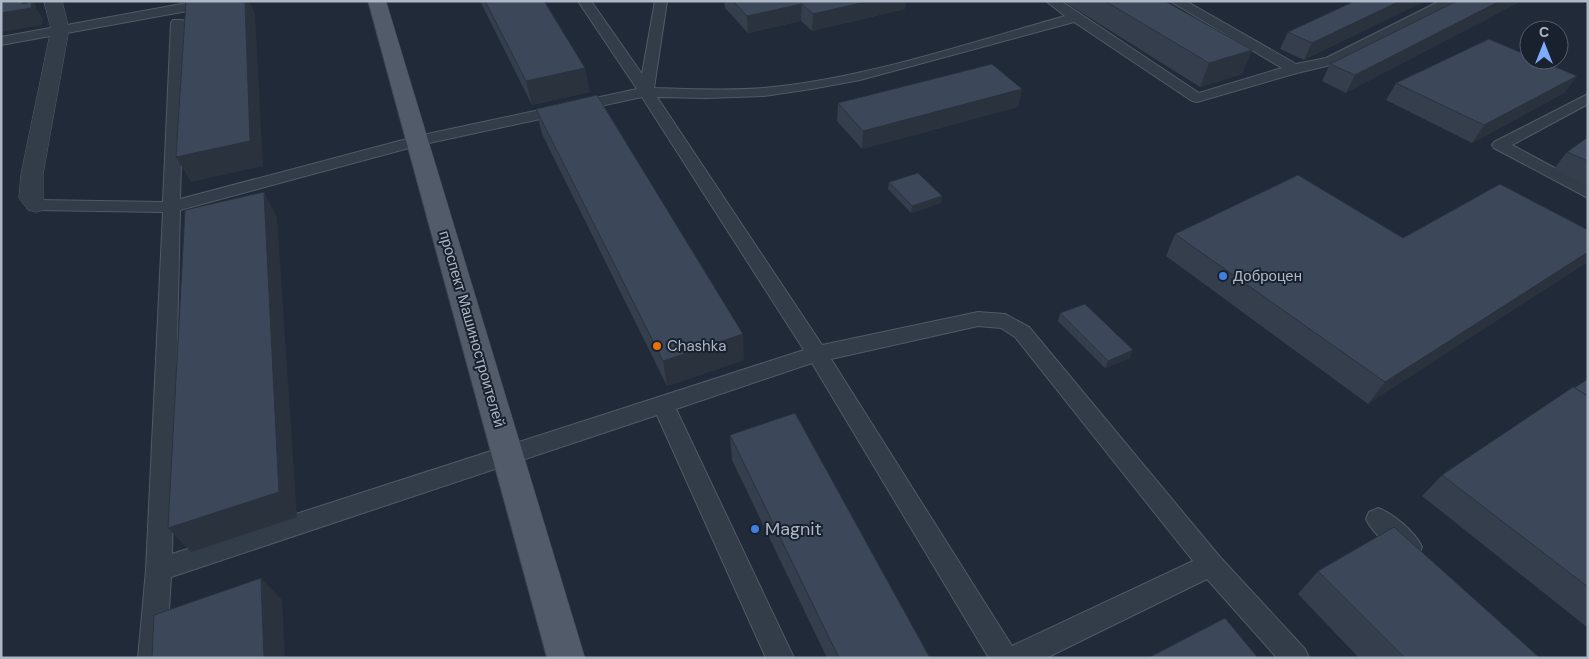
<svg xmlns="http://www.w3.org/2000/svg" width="1589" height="659" font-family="'DM Sans',sans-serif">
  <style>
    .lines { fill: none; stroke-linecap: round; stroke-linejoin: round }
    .lane-casing { stroke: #515a67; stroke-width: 2 }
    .street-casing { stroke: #515a67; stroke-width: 1 }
    .primary-casing { stroke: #3d4553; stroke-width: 1 }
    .lane { fill: #333c49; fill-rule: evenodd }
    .street { fill: #333c49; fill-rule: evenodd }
    .primary { fill: #515b69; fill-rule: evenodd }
    .wall { fill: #343e4d }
    .shaded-wall { fill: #2a323e }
    .building { fill: #3c4859; stroke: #2a323e }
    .shop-dot { fill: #3f7fe0; stroke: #19212e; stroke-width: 2 }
    .food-dot { fill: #e8710a; stroke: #19212e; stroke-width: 2 }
    .labels { text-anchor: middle; stroke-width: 4; stroke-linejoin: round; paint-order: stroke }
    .poi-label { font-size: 15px; fill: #aeb7c6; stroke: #19212e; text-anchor: start }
    .street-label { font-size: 15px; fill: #aeb7c6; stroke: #19212e }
    .near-poi-label { font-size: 18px; fill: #aeb7c6; stroke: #19212e; text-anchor: start }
  </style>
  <rect width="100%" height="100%" fill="#202a39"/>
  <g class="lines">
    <defs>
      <g id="lane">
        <polygon points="198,1 226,1 220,5 1,45 1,37"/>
        <path d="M578 1H591L642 74 655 1H667L654 88C690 89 727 91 764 88 864 79 969 43 1065 16L1046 1H1061L1199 93 1282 68 1170 1H1186L1296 64 1326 58 1440 1H1456L1335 64 1297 73 1197 102 1192 101 1074 22 860 80 811 89 764 96 706 98 657 97 822 345 978 312 1005 314 1029 327 1220 557 1305 649 1309 658H1277L1207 579 1046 658H989L812 363 676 409 794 658H766L657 415 171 577 166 658H138L146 570 163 212 36 210 30 209 27 205 30 201 36 200 163 202 171 23 173 20H183L185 23 180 199 418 136 637 89ZM642 97 804 350 172 554 180 210 420 145ZM978 326 1001 328 1015 337 1193 561 1012 646 831 359Z"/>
        <polygon points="1588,94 1588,104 1512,145 1588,186 1588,198 1494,148 1492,145 1494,142"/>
        <path d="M1378 508C1394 514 1415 532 1422 547L1419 555 1410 558C1394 552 1373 534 1366 519L1369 512Z"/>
      </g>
      <polygon id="street" points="44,1 62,1 69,29 43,174 43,198 48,205 44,210 36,212 28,210 19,198 21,174 51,29"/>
      <polygon id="primary" points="368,1 386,1 585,658 547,658"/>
    </defs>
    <use href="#lane" class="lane-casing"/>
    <use href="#street" class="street-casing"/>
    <use href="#primary" class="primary-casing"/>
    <use href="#lane" class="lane"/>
    <use href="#street" class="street"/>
    <use href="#primary" class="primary"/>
  </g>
  <g class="wall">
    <polygon points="480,1 544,1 590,92 532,105"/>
    <polygon points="724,1 906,1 905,9 812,31 801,21 748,33 725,8"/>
    <polygon points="1063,1 1165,1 1252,50 1242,74 1200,87"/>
    <polygon points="1355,1 1304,60 1280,49 1288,32"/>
    <polygon points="1457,1 1346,93 1322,81 1330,64"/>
    <polygon points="1577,76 1564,93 1472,143 1386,100 1396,83"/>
    <polygon points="1022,89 1018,107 862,149 837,121 838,103"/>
    <polygon points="536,109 744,360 667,386 542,134"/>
    <polygon points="1588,137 1588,186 1553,170 1567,152"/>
    <polygon points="889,182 941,203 911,213 888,189"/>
    <polygon points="1588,230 1368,404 1166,256 1175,234 1403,238"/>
    <polygon points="1060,313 1130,358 1105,368 1058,321"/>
    <polygon points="1588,379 1588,628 1422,496 1442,475"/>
    <polygon points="730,435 930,658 827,658 732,460"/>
    <polygon points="1318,571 1540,658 1359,658 1298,594"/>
  </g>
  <g class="shaded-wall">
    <polygon points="23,1 33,1 36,6 36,8 43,19 42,25 1,32 1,13 22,4"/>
    <polygon points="245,1 249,1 255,14 263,166 191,182 176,157"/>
    <polygon points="869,1 906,1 905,9 812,31 813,14"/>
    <polygon points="1400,1 1426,1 1304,60 1312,43"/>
    <polygon points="1500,1 1522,1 1346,93 1355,75"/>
    <polygon points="802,4 801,21 748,33 747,16"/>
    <polygon points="1252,50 1242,74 1200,87 1209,63"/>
    <polygon points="585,68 590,92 532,105 526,81"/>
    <polygon points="1577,76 1564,93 1472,143 1484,125"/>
    <polygon points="1022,89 1018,107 862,149 863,131"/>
    <polygon points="264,192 277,217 297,517 191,552 168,528"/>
    <polygon points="942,196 941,203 911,213 912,206"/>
    <polygon points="1588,252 1588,262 1368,404 1385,382"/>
    <polygon points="743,334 744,360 667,386 663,361"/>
    <polygon points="1133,350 1130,358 1105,368 1108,361"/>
    <polygon points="261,578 282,600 285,658 264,658"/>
  </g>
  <g class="building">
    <polygon points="23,1 22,4 32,2 31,8 1,13 1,2"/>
    <polygon points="186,1 245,1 250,141 176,157"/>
    <polygon points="485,1 544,1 585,68 526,81"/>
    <polygon points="733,1 869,1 813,14 802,4 747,16"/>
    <polygon points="1105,1 1165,1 1252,50 1209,63"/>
    <polygon points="1355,1 1400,1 1312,43 1288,32"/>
    <polygon points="1457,1 1500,1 1355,75 1330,64"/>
    <polygon points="1489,39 1529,56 1529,60 1539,60 1577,76 1484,125 1396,83"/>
    <polygon points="992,64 1022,89 863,131 838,103"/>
    <polygon points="597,95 743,334 663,361 536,109"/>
    <polygon points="1588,137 1588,161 1567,152"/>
    <polygon points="918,173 942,196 912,206 889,182"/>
    <polygon points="1298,175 1403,238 1500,184 1588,230 1588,252 1385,382 1175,234"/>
    <polygon points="264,192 279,492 168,528 185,210"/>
    <polygon points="1085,304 1133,350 1108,361 1060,313"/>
    <polygon points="1588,379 1588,396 1574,388"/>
    <polygon points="1573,387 1588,396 1588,587 1442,475"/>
    <polygon points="795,413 930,658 839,658 730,435"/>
    <polygon points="1394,527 1540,658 1405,658 1318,571"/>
    <polygon points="261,578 264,658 152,658 154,615"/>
    <polygon points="1225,618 1258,658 1148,658"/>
  </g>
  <g class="shop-dot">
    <circle cx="1223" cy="276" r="5"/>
    <circle cx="755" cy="529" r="5"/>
  </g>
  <circle class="food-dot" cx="657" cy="346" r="5"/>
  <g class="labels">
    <g class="poi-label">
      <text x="1233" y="281">Доброцен</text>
      <text x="667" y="351">Chashka</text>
    </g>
    <g class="street-label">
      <text transform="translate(472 329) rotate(74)" y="5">проспект Машиностроителей</text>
    </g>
    <g class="near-poi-label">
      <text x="765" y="535">Magnit</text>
    </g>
  </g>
  <rect width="1589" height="659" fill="none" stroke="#aeb7c6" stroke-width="5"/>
  <g transform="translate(1544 45)"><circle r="24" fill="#19212e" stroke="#555d6b"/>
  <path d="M0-4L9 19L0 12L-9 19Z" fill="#7eacfb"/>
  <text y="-8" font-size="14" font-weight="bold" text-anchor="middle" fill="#aeb7c6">С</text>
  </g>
</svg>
